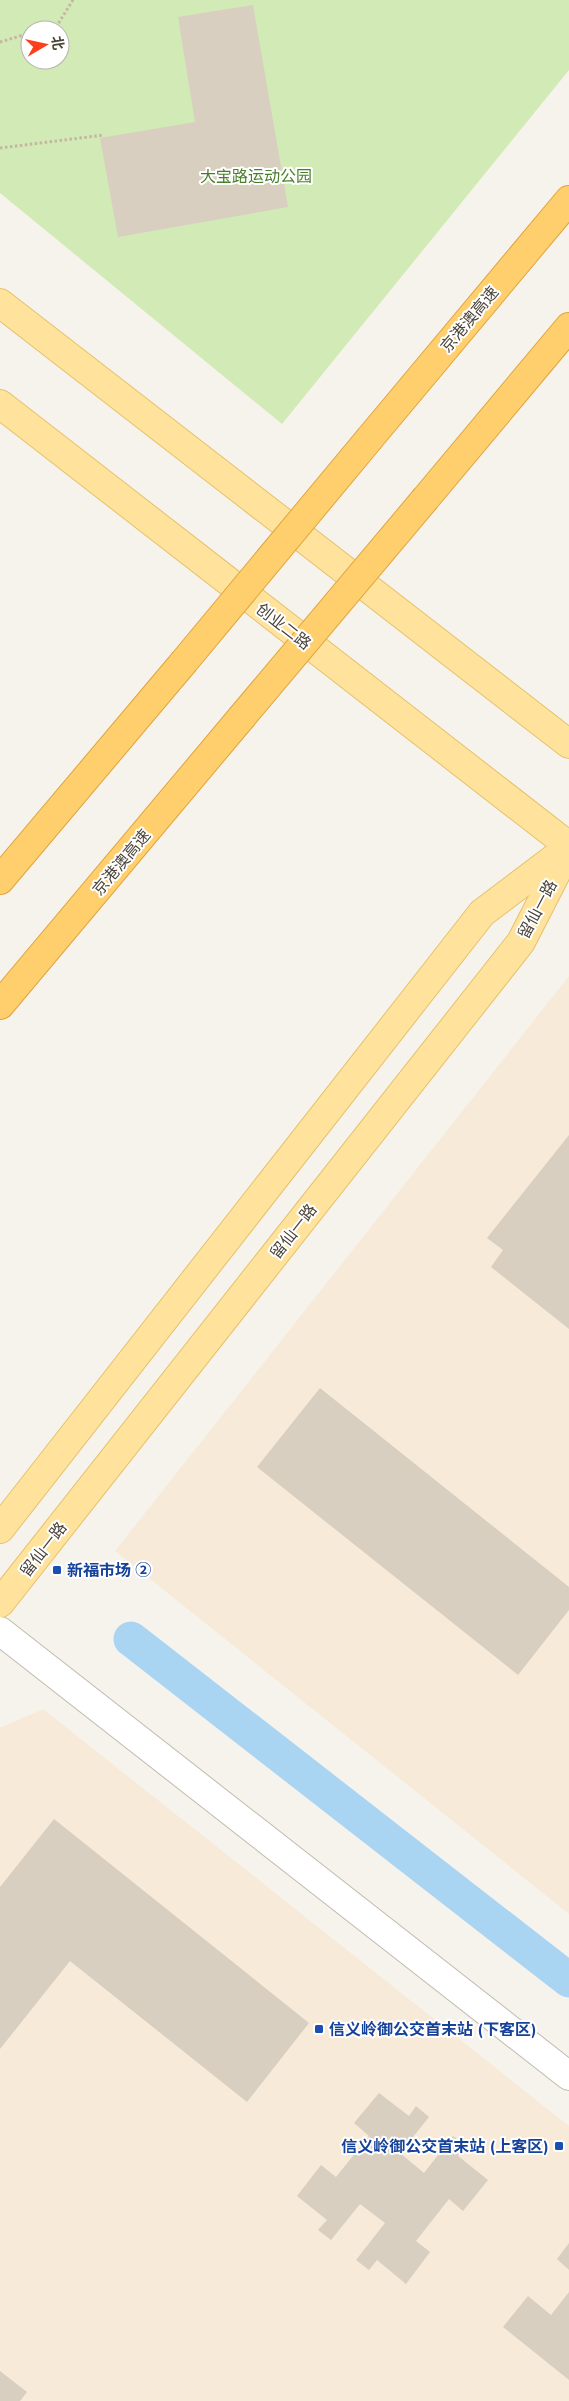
<svg xmlns="http://www.w3.org/2000/svg" width="569" height="2401" font-family="'Nunito Sans','Noto Sans SC',sans-serif">
  <style>
    .commercial { fill: #f7ead8 }
    .green { fill: #d2eab5; fill-rule: evenodd }
    .lines { fill: none; stroke-linecap: round; stroke-linejoin: round }
    .canal { stroke: #a9d4f2; stroke-width: 35 }
    .building { fill: #d8cfc1 }
    .minor-casing { stroke: #c2bbae; stroke-width: 30 }
    .major-casing { stroke: #e6c16a; stroke-width: 30 }
    .highway-casing { stroke: #e0a43c; stroke-width: 30 }
    .path { stroke: #c4b79f; stroke-width: 3; stroke-dasharray: 2.5 2.5; stroke-linecap: butt }
    .minor { stroke: #fff; stroke-width: 28 }
    .major { stroke: #ffe39c; stroke-width: 28 }
    .highway { stroke: #ffcf6e; stroke-width: 28 }
    .highway-bridge-casing { stroke: #e0a43c; stroke-width: 30; stroke-linecap: butt }
    .highway-bridge { stroke: #ffcf6e; stroke-width: 28 }
    .transit-dot { fill: #1a4fb4; stroke: #fff; stroke-width: 2 }
    .labels { text-anchor: middle; stroke-width: 4; stroke-linejoin: round; paint-order: stroke }
    .park-label { font-size: 16px; fill: #4a7f2a; stroke: #fff }
    .street-label { font-size: 16px; fill: #4b4439; stroke: #fff }
    .transit-label { font-size: 16px; font-weight: bold; fill: #164399; stroke: #fff; text-anchor: start }
  </style>
  <rect width="100%" height="100%" fill="#f6f3ec"/>
  <g class="commercial">
    <polygon points="569,976 569,1914 115,1551"/>
    <polygon points="43,1709 569,2126 569,2401 0,2401 0,1728"/>
  </g>
  <path class="green" d="M0 0H569V70L282 424 0 193ZM30 30H60V60H30Z"/>
  <g class="lines">
    <polyline class="canal" points="131,1639 569,1980"/>
  </g>
  <g class="building">
    <polygon points="253,5 288,207 118,237 100,138 195,122 178,17"/>
    <polygon points="569,1135 569,1329 491,1267 503,1250 487,1238"/>
    <polygon points="320,1388 569,1587 569,1610 518,1675 257,1467"/>
    <polygon points="54,1819 309,2023 247,2102 70,1961 0,2049 0,1887"/>
    <polygon points="379,2093 409,2116 416,2106 429,2117 400,2153 424,2173 453,2136 466,2146 458,2156 488,2180 463,2211 449,2199 416,2241 430,2252 406,2284 377,2260 369,2270 356,2260 385,2223 360,2204 331,2240 318,2230 327,2220 297,2196 321,2165 336,2177 369,2136 354,2123"/>
    <polygon points="569,2243 569,2270 557,2259"/>
    <polygon points="569,2292 569,2380 503,2327 528,2296 551,2315"/>
    <polygon points="0,2371 27,2392 20,2401 0,2401"/>
  </g>
  <g class="lines">
    <defs>
      <polyline id="minor" points="0,1631 569,2076"/>
      <g id="major">
        <polyline points="0,303 569,744"/>
        <polyline points="0,404 569,846"/>
        <polyline points="0,1529 482,913 564,851"/>
        <polyline points="0,1603 521,942 569,848"/>
      </g>
      <g id="highway">
        <polyline points="370,438 569,200"/>
        <polyline points="426,498 569,327"/>
        <polyline points="0,880 183,663"/>
        <polyline points="0,1005 241,718"/>
      </g>
    </defs>
    <use href="#minor" class="minor-casing"/>
    <use href="#major" class="major-casing"/>
    <use href="#highway" class="highway-casing"/>
    <g class="path">
      <polyline points="40,30 58,24 73,0"/>
      <polyline points="0,42 30,33"/>
      <polyline points="0,148 104,135"/>
    </g>
    <use href="#minor" class="minor"/>
    <use href="#major" class="major"/>
    <use href="#highway" class="highway"/>
    <defs>
      <g id="highway-bridge">
        <polyline points="183,663 370,438"/>
        <polyline points="241,718 426,498"/>
      </g>
    </defs>
    <use href="#highway-bridge" class="highway-bridge-casing"/>
    <use href="#highway-bridge" class="highway-bridge"/>
  </g>
  <g class="transit-dot">
    <rect x="52" y="1565" width="10" height="10" rx="2.5"/>
    <rect x="314" y="2024" width="10" height="10" rx="2.5"/>
    <rect x="554" y="2141" width="10" height="10" rx="2.5"/>
  </g>
  <g class="labels">
    <g class="park-label">
      <text x="256" y="182">大宝路运动公园</text>
    </g>
    <g class="street-label">
      <text transform="translate(469 319) rotate(-50)" y="6">京港澳高速</text>
      <text transform="translate(284 626) rotate(38)" y="6">创业二路</text>
      <text transform="translate(121 862) rotate(-50)" y="6">京港澳高速</text>
      <text transform="translate(537 909) rotate(-62)" y="6">留仙一路</text>
      <text transform="translate(293 1231) rotate(-52)" y="6">留仙一路</text>
      <text transform="translate(43 1549) rotate(-52)" y="6">留仙一路</text>
    </g>
    <g class="transit-label">
      <text x="67" y="1576">新福市场 ②</text>
      <text x="329" y="2035">信义岭御公交首末站 (下客区)</text>
      <text x="549" y="2152" text-anchor="end">信义岭御公交首末站 (上客区)</text>
    </g>
  </g>
  <g transform="translate(45 45) rotate(81)"><circle r="24" fill="#ffffff" stroke="#b7b4b0"/>
  <path d="M0-4L9 19L0 12L-9 19Z" fill="#fc3f1d"/>
  <text y="-8" font-size="14" font-weight="bold" text-anchor="middle" fill="#4b4439">北</text>
  </g>
</svg>
